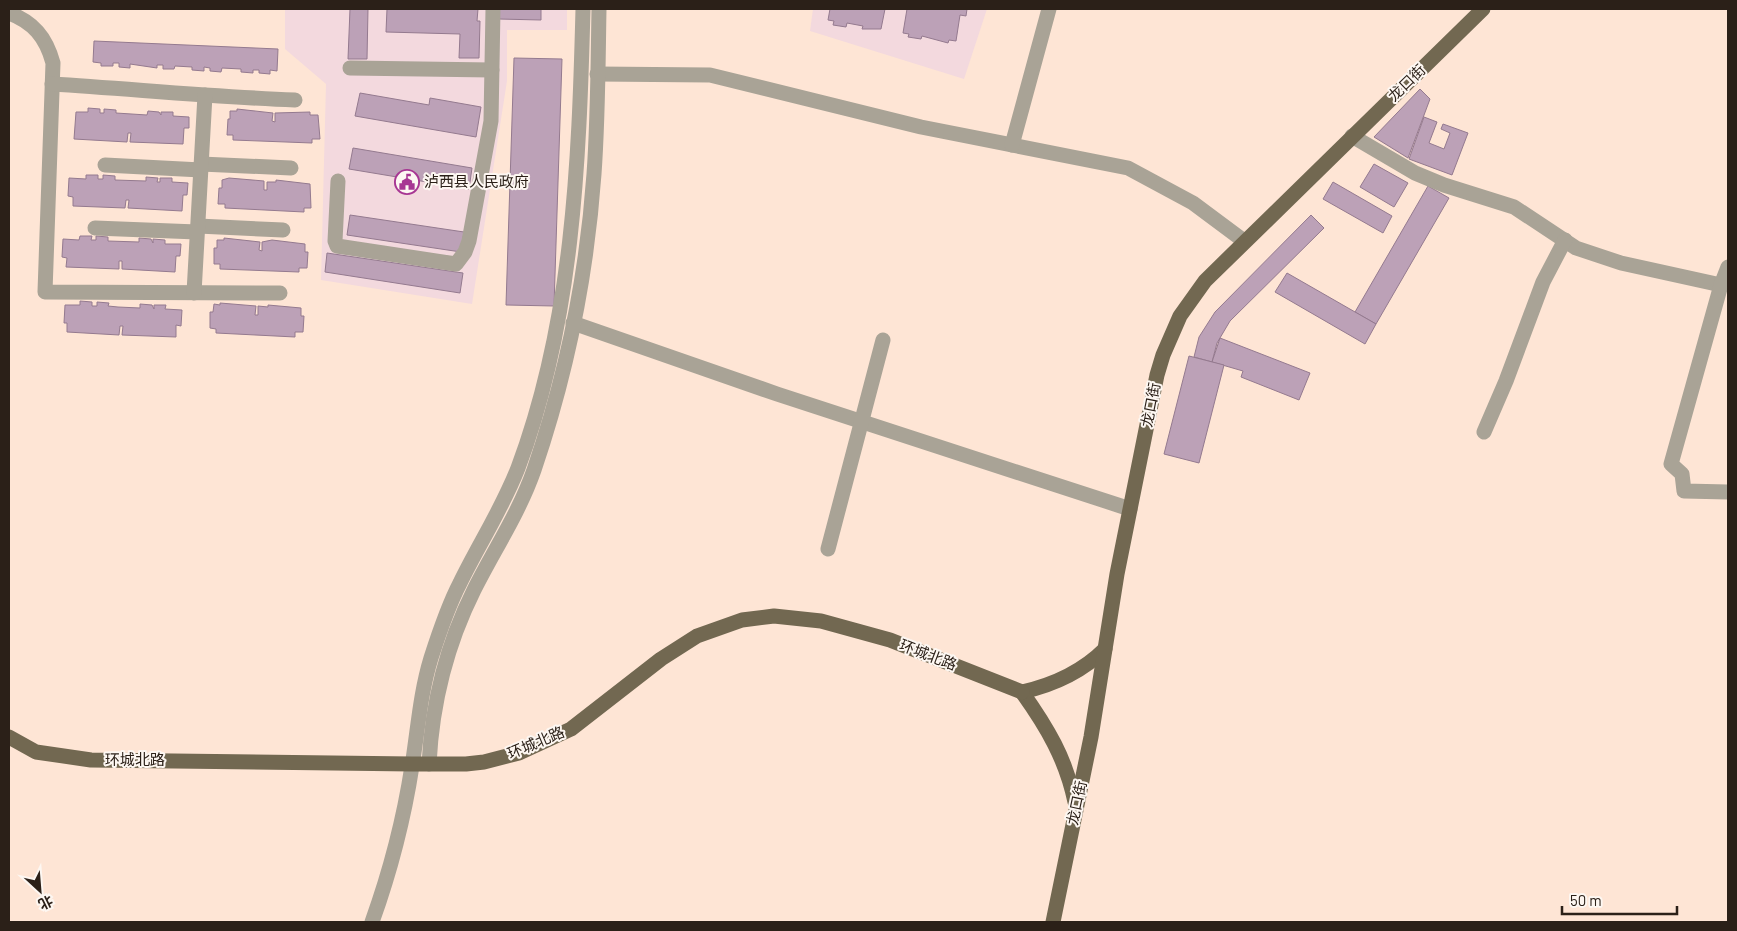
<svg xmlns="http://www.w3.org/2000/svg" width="1737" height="931" font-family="Barlow,'Noto Sans SC',sans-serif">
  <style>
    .commercial { fill: #f3d9de }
    .building { fill: #bca1b7; stroke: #947a8f }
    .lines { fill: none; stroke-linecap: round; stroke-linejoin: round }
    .minor { stroke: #a9a396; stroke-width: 15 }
    .major { stroke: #726851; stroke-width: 15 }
    .labels { text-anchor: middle; stroke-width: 4; stroke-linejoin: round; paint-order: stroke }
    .street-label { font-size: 15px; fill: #2b2018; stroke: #fdf7f2 }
    .poi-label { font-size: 15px; fill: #2b2018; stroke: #fdf7f2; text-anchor: start }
  </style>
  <rect width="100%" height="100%" fill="#fee5d5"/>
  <g class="commercial">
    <polygon points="285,9 567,9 567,30 507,30 507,81 472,304 321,280 326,84 285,49"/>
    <polygon points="813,9 987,9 964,79 810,31"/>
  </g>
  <g class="building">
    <polygon points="350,9 368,9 367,59 348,59"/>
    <polygon points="387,9 478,9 477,21 480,21 479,58 459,58 460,34 386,32"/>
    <polygon points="499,9 541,9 541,20 498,19"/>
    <polygon points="830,9 885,9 881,29 862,29 863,26 847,23 846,27 833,25 834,21 828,20"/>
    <polygon points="907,9 967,9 966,16 960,15 956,41 949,40 948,43 922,36 921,39 908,37 909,34 903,33"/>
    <polygon points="94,41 278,49 277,71 270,70 270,74 259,73 259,70 253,70 253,73 241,72 241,69 222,68 221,72 210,71 210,68 204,67 204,71 192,70 192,67 175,66 174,69 163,69 163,65 157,65 157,68 130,64 130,68 119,67 119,63 113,63 113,66 101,66 101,63 93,62"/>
    <polygon points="514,58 562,59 554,306 506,305"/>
    <polygon points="1420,89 1430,99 1408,158 1374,137"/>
    <polygon points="360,93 429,105 430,98 481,107 476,137 355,116"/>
    <polygon points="88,108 100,109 100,113 104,113 104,109 116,110 116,113 147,115 148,111 159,112 161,115 161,112 173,112 173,116 189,117 189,128 184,128 183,144 130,142 131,133 128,133 127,142 74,139 76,112 88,112"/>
    <polygon points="237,109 273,113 272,121 275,122 275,113 310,112 310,115 318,115 320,139 312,139 312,143 233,140 233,135 227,135 228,119 230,119 230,111 237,111"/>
    <polygon points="1424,117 1437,122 1429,143 1444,149 1450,133 1441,129 1443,124 1468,133 1452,175 1409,159"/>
    <polygon points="353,148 472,168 469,189 349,169"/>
    <polygon points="1374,164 1408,183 1394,207 1360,187"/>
    <polygon points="86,175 98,175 98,179 103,179 103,175 115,176 115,180 146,181 146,177 158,178 157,182 160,182 160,178 172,178 172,182 188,183 187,195 183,195 182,211 128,208 129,200 126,200 125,208 73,206 73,197 68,196 69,178 86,179"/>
    <polygon points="229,178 264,181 264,190 267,190 267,182 276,182 276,180 310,184 311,208 304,208 304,212 225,208 225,204 218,204 219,188 222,188 222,180"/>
    <polygon points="1333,182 1392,216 1383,233 1323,199"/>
    <polygon points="1428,186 1449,198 1376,324 1355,312"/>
    <polygon points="350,215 464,232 461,252 347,235"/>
    <polygon points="1311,215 1324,228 1230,321 1217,343 1212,362 1194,357 1199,337 1215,312"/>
    <polygon points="80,236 92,236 91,240 96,240 96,236 108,237 108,241 139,242 139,238 151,239 153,243 153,239 165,240 165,244 181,244 180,256 176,256 175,272 122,269 122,261 119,261 119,269 66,267 67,258 62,257 63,239 79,240"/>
    <polygon points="224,238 260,242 259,250 262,251 262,242 272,240 305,244 305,252 308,252 307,268 299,268 299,272 220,269 220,264 214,264 214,248 217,248 217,240 224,240"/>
    <polygon points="327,253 463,273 460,293 325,272"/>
    <polygon points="1287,273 1376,324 1365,344 1275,292"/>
    <polygon points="80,301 92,302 92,306 97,306 97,302 109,303 108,306 118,307 140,308 140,304 152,305 154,309 154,305 166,305 165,309 182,310 181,326 176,325 176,337 122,335 123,326 120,326 119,335 67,332 67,323 64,323 65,305 80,305"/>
    <polygon points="220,303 256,306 255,315 258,315 258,306 268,307 268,305 301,308 301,316 304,316 303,332 295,332 295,337 216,333 216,329 210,328 210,312 213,312 214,304 220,305"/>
    <polygon points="1220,338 1310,373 1299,400 1241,377 1243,371 1212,362"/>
    <polygon points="1189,356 1224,365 1199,463 1164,454"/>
  </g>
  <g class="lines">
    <g class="minor">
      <path d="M9 13C33 22 46 37 53 63L45 292 280 293"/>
      <polyline points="350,68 492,70"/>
      <polyline points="597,74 710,75 921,127 1128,168 1193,203 1244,241"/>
      <path d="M52 84C133 89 214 97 295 100"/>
      <polyline points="1352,136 1415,173 1444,185 1514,207 1576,248 1621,263 1721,285"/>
      <polyline points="1012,145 1049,9"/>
      <polyline points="201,164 291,168"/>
      <polyline points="105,165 201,170"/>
      <polyline points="338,181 335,241 337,246 456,264 465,252 469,241 491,121 493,9"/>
      <polyline points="198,226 283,230"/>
      <polyline points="95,228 197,232"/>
      <polyline points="1728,267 1721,285 1671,464 1682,474 1684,491 1728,492"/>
      <polyline points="194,293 205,95"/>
      <polyline points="573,323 777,394 1130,509"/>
      <polyline points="1484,432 1506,381 1543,282 1565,240"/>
      <polyline points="828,549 883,340"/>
      <path d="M429 764C432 704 447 644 474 590 494 550 519 513 534 470 566 376 587 274 594 174 598 119 598 64 599 9"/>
      <path d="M372 922C390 872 404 818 412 766 418 729 420 694 431 658 439 633 448 606 460 583 479 544 502 509 518 468 573 321 579 164 583 9"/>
    </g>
    <g class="major">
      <path d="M1022 692C1047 727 1066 759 1075 802"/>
      <path d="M1022 692C1053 685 1082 672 1105 649"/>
      <polyline points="9,737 36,752 91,760 412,764 466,764 484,762 519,753 571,729 661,659 697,636 742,620 774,616 821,621 890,640 1022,692"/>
      <polyline points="1053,922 1091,737 1117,574 1157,375 1163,355 1180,316 1205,281 1483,9"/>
    </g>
  </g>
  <defs>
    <symbol id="civic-ring" viewBox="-11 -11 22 22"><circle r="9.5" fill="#fdf7f2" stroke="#a73693" stroke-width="1.5"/><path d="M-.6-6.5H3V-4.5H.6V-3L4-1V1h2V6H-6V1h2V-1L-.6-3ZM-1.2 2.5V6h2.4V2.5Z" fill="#a73693"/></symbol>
  </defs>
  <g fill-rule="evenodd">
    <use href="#civic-ring" x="393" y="168" width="28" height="28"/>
  </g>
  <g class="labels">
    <g class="street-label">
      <text transform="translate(1407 83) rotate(-44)" y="5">龙口街</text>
      <text transform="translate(1151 405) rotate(-79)" y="5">龙口街</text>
      <text transform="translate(928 655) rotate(21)" y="5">环城北路</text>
      <text transform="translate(536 743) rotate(-23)" y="5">环城北路</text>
      <text x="135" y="765">环城北路</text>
      <text transform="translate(1077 803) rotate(-78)" y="5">龙口街</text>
    </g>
    <g class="poi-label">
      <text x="424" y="187">泸西县人民政府</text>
    </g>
  </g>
  <rect width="1737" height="931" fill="none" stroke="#2b2018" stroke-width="20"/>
  <g transform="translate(40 891) rotate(154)" stroke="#fdf7f2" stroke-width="4" paint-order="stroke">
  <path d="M0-4L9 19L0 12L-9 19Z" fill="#2b2018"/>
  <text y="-8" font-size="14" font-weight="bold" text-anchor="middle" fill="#2b2018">北</text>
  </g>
  <path d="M1562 906v8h115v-8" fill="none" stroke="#2b2018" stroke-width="2.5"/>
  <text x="1570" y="906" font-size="15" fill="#2b2018" stroke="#fdf7f2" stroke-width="4" paint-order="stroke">50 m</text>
</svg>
